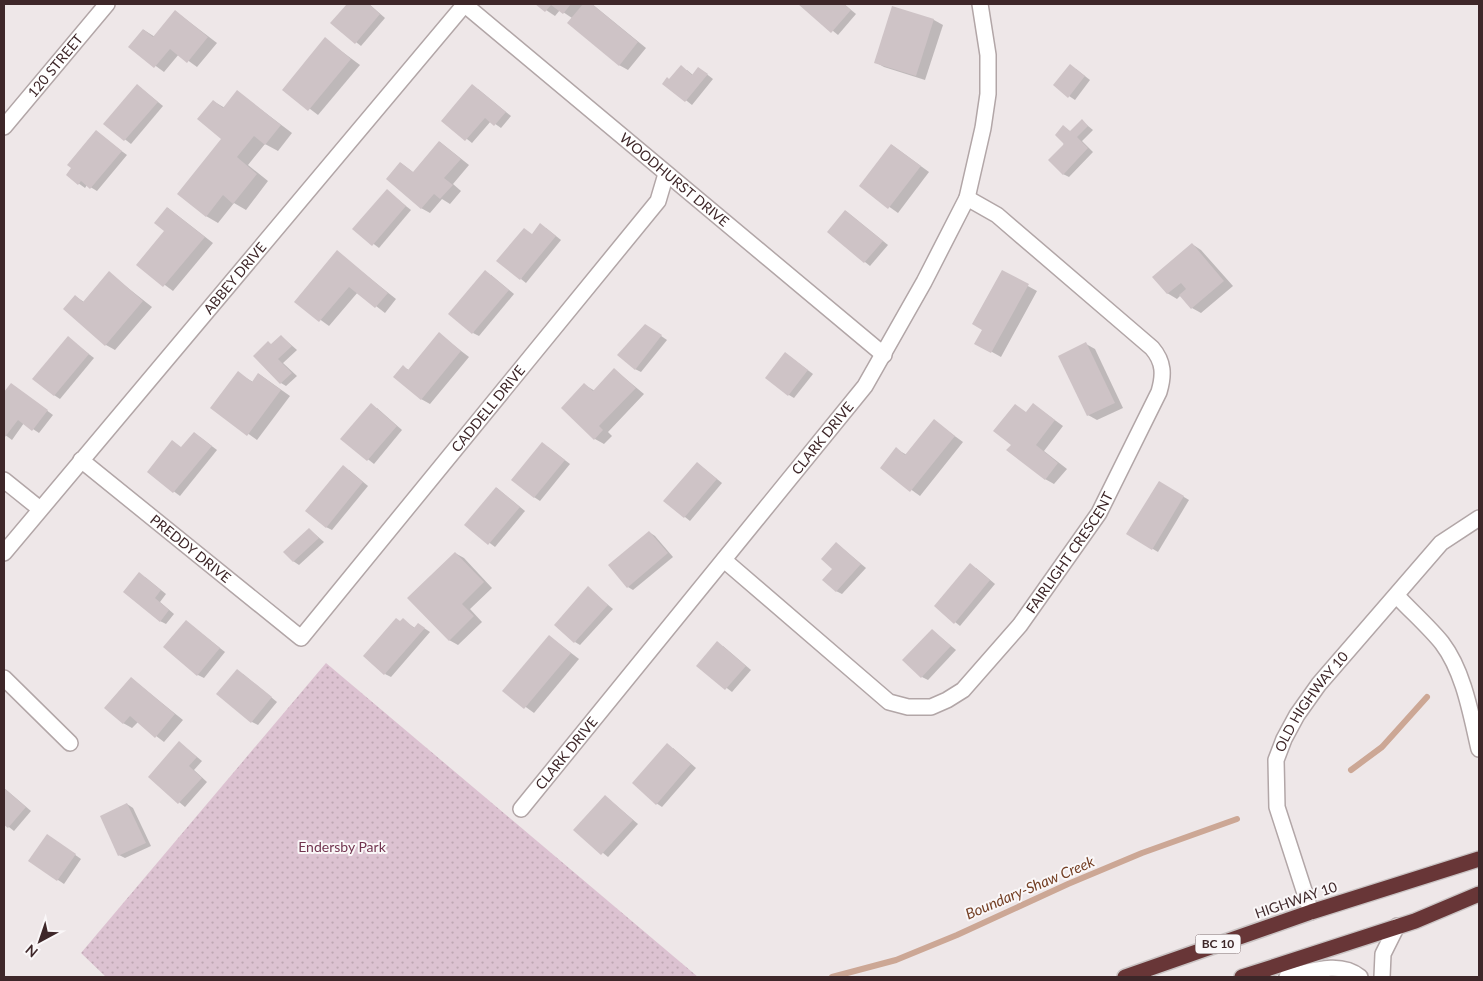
<svg xmlns="http://www.w3.org/2000/svg" width="1483" height="981" font-family="Lato,sans-serif">
  <style>
    .park { fill: url(#park-dots) }
    .shadow { fill: #0003 }
    .lines { fill: none; stroke-linecap: round; stroke-linejoin: round }
    .stream { stroke: #cca795; stroke-width: 6 }
    .building { fill: #cec3c6 }
    .minor-casing { stroke: #b2a6a7; stroke-width: 18 }
    .highway-casing { stroke: #c9c3c3; stroke-width: 18 }
    .minor { stroke: #fff; stroke-width: 15 }
    .highway { stroke: #683637; stroke-width: 15 }
    .labels { text-anchor: middle; stroke-width: 4; stroke-linejoin: round; paint-order: stroke }
    .shield { fill: #faf7f8; stroke: #766567; stroke-width: 1 }
    .shield-label { font-size: 12px; font-weight: bold; fill: #3e2729 }
    .street-label { font-size: 14px; fill: #3e2729; stroke: #faf7f8 }
    .park-label { font-size: 14px; fill: #71354f; stroke: #faf7f8 }
    .water-label { font-size: 15px; font-style: italic; fill: #754126; stroke: #faf7f8 }
  </style>
  <defs>
    <pattern id="park-dots" width="8" height="8" patternUnits="userSpaceOnUse" patternTransform="scale(1.25)"><rect width="8" height="8" fill="#dcc2d1"/><path d="M2 2h.1M6 6h.1" fill="none" stroke="#bea7b3" stroke-width="1.8" stroke-linecap="round"/></pattern>
  </defs>
  <rect width="100%" height="100%" fill="#eee7e8"/>
  <polygon class="park" points="326,663 698,977 106,977 81,953"/>
  <g class="shadow">
    <polygon points="349,4 369,4 385,18 361,46 332,23"/>
    <polygon points="537,4 592,4 646,48 628,70 619,65 572,18 560,10 555,16"/>
    <polygon points="800,4 844,4 856,14 838,35"/>
    <polygon points="893,7 934,20 943,25 925,80 884,67 875,62"/>
    <polygon points="175,11 217,43 197,67 179,54 164,72 130,47 144,30 155,37"/>
    <polygon points="325,39 360,65 318,115 284,89"/>
    <polygon points="1076,69 1090,80 1075,100 1069,96"/>
    <polygon points="687,70 693,75 704,72 713,79 692,105 664,83"/>
    <polygon points="137,85 163,106 131,144 105,124"/>
    <polygon points="478,89 511,116 501,128 491,121 472,143 443,120"/>
    <polygon points="238,92 292,133 278,151 265,144 248,165 268,181 246,210 234,203 218,223 206,216 223,139 213,101 225,108"/>
    <polygon points="1082,121 1093,130 1082,141 1093,152 1069,177 1063,174 1064,127 1071,132"/>
    <polygon points="96,132 127,155 97,191 87,185 85,188 67,175"/>
    <polygon points="440,142 469,165 453,184 461,191 450,204 442,199 430,213 421,208 401,163 414,173"/>
    <polygon points="892,145 929,172 898,213 860,186"/>
    <polygon points="387,191 411,210 379,248 354,229"/>
    <polygon points="168,208 213,243 173,291 138,265 166,231"/>
    <polygon points="846,211 888,245 870,266 865,262"/>
    <polygon points="546,228 561,240 526,283 521,279 532,235"/>
    <polygon points="1192,244 1201,250 1233,286 1201,313 1192,308 1181,295 1177,299 1167,293"/>
    <polygon points="337,252 396,299 385,313 358,292 329,326 296,302"/>
    <polygon points="1002,272 1037,291 1001,357 976,343 983,329"/>
    <polygon points="109,273 152,307 115,350 106,345 75,296 84,302"/>
    <polygon points="491,275 514,294 479,336 473,333"/>
    <polygon points="651,329 667,340 641,372 635,369"/>
    <polygon points="439,334 469,357 430,404 421,399 403,367 409,370"/>
    <polygon points="281,336 297,350 283,363 297,376 286,386 281,383 271,345"/>
    <polygon points="68,338 94,358 60,399 54,395"/>
    <polygon points="1086,344 1095,349 1123,408 1097,420 1088,415"/>
    <polygon points="785,353 813,374 794,398 789,395"/>
    <polygon points="615,370 644,394 608,432 612,436 604,444 595,439 563,408 585,385 595,391"/>
    <polygon points="238,373 253,382 259,374 290,396 257,440 212,408"/>
    <polygon points="11,384 53,415 39,433 24,423 12,440 4,434 4,394"/>
    <polygon points="1034,405 1063,426 1044,451 1067,469 1054,484 1045,479 1012,444 1027,413"/>
    <polygon points="377,408 402,430 374,464 342,439"/>
    <polygon points="934,421 963,442 920,496 881,468 896,449 907,455"/>
    <polygon points="200,437 217,450 180,496 148,472"/>
    <polygon points="548,447 570,464 540,501 534,497"/>
    <polygon points="697,463 722,483 690,521 665,501"/>
    <polygon points="349,470 368,486 332,530 326,527"/>
    <polygon points="1159,482 1189,500 1158,552 1128,534"/>
    <polygon points="497,488 525,511 495,547 466,525"/>
    <polygon points="309,529 324,542 299,565 293,561"/>
    <polygon points="649,532 655,536 673,557 633,590 628,587"/>
    <polygon points="836,543 866,568 842,594 836,591 834,569"/>
    <polygon points="455,553 464,558 492,588 470,609 482,622 458,645 449,640"/>
    <polygon points="976,568 995,584 960,626 955,622"/>
    <polygon points="145,577 166,594 160,602 174,614 166,624 160,621"/>
    <polygon points="588,588 613,609 580,645 575,642"/>
    <polygon points="403,620 415,628 424,628 430,632 391,677 385,674"/>
    <polygon points="187,622 225,652 204,678 198,675"/>
    <polygon points="932,630 956,650 928,680 922,677"/>
    <polygon points="549,636 579,659 534,713 504,691"/>
    <polygon points="723,646 751,670 732,692 698,666"/>
    <polygon points="243,674 277,702 258,725 252,722"/>
    <polygon points="132,679 183,720 164,742 138,722 132,728 123,723"/>
    <polygon points="180,743 202,761 194,770 207,782 185,807 149,777"/>
    <polygon points="673,748 696,768 662,807 656,803"/>
    <polygon points="4,788 31,811 14,831 4,823"/>
    <polygon points="605,796 638,824 608,857 575,830"/>
    <polygon points="127,804 133,808 151,846 125,858 119,855"/>
    <polygon points="53,839 81,859 64,884 30,861"/>
  </g>
  <g class="lines">
    <g class="stream">
      <polyline points="1351,770 1382,747 1427,697"/>
      <polyline points="832,977 896,960 957,935 1068,884 1142,853 1237,819"/>
    </g>
  </g>
  <g class="building">
    <polygon points="347,4 369,4 380,14 355,44 330,23"/>
    <polygon points="535,4 571,4 563,14 551,5 545,12"/>
    <polygon points="583,4 592,4 638,42 619,66 567,23"/>
    <polygon points="798,4 844,4 851,10 831,33"/>
    <polygon points="892,6 934,19 916,76 874,63"/>
    <polygon points="175,10 208,37 187,63 170,49 154,68 128,47 143,29 153,37"/>
    <polygon points="325,37 351,59 308,111 282,90"/>
    <polygon points="1070,64 1085,76 1068,98 1053,85"/>
    <polygon points="681,65 692,75 698,67 708,74 685,102 662,84 667,77 669,79"/>
    <polygon points="137,84 158,102 124,141 103,124"/>
    <polygon points="472,84 506,112 494,126 485,118 465,141 441,121"/>
    <polygon points="237,90 281,125 265,145 254,136 237,157 257,174 233,204 223,195 206,217 177,194 221,139 197,119 213,100 223,108"/>
    <polygon points="1082,119 1088,126 1077,137 1088,148 1063,175 1048,160 1064,144 1055,135 1063,125 1070,131"/>
    <polygon points="96,130 122,151 90,189 81,181 78,185 66,175 71,168 67,165"/>
    <polygon points="439,141 461,159 444,178 453,185 440,199 434,194 421,209 386,179 400,162 413,172"/>
    <polygon points="891,144 921,166 888,209 859,186"/>
    <polygon points="387,189 406,206 372,246 352,229"/>
    <polygon points="167,207 205,237 163,287 136,265 164,231 154,223"/>
    <polygon points="845,210 883,241 864,263 827,232"/>
    <polygon points="540,223 556,236 520,280 496,261 524,228 532,234"/>
    <polygon points="1192,243 1224,281 1191,309 1179,295 1186,289 1181,283 1167,294 1152,277"/>
    <polygon points="337,250 388,293 375,308 349,287 319,322 294,302"/>
    <polygon points="485,270 509,290 472,334 448,314"/>
    <polygon points="1002,270 1029,284 991,353 974,344 982,330 972,324"/>
    <polygon points="109,271 143,301 105,346 63,309 75,295 83,302"/>
    <polygon points="645,324 662,335 635,370 617,355"/>
    <polygon points="439,332 461,351 421,400 393,377 403,365 408,370"/>
    <polygon points="281,335 292,346 278,359 292,373 280,384 253,356 268,341 271,344"/>
    <polygon points="68,336 89,354 54,396 32,379"/>
    <polygon points="1086,342 1115,403 1087,416 1058,356"/>
    <polygon points="785,352 808,370 788,396 765,378"/>
    <polygon points="614,368 636,388 599,426 603,430 594,440 561,408 584,383 593,391"/>
    <polygon points="238,371 252,382 258,373 281,390 247,436 210,408"/>
    <polygon points="11,383 48,410 32,431 18,420 5,437 4,392"/>
    <polygon points="371,403 397,426 367,461 340,439"/>
    <polygon points="1033,403 1055,420 1036,445 1058,463 1045,480 1006,450 1011,445 993,431 1015,404 1026,412"/>
    <polygon points="934,419 955,436 910,492 880,468 896,447 905,455"/>
    <polygon points="194,432 212,446 173,493 147,472 172,440 181,447"/>
    <polygon points="542,442 565,460 534,498 511,480"/>
    <polygon points="697,462 717,479 684,518 663,501"/>
    <polygon points="343,465 363,482 326,528 305,511"/>
    <polygon points="1159,481 1184,496 1152,550 1126,534"/>
    <polygon points="496,487 520,507 488,545 464,525"/>
    <polygon points="309,528 319,538 293,562 283,552"/>
    <polygon points="649,531 668,553 627,588 608,565"/>
    <polygon points="836,542 861,564 836,592 822,580 832,569 821,559"/>
    <polygon points="455,552 484,582 462,604 474,616 449,641 407,598"/>
    <polygon points="970,563 990,580 954,624 934,606"/>
    <polygon points="139,572 161,590 155,598 169,610 160,622 123,592"/>
    <polygon points="588,586 608,605 574,643 554,625"/>
    <polygon points="396,618 400,621 403,618 414,628 418,623 425,628 384,675 363,656"/>
    <polygon points="186,620 220,648 197,676 163,647"/>
    <polygon points="932,629 951,646 921,678 902,660"/>
    <polygon points="549,635 571,653 524,709 502,691"/>
    <polygon points="717,641 746,666 725,690 696,666"/>
    <polygon points="237,669 272,697 251,723 216,694"/>
    <polygon points="131,677 175,714 155,738 130,716 123,724 104,708"/>
    <polygon points="179,741 197,757 189,766 202,778 178,804 148,777"/>
    <polygon points="667,743 691,764 656,805 632,783"/>
    <polygon points="4,788 26,807 8,828 4,825"/>
    <polygon points="605,795 633,820 601,855 573,830"/>
    <polygon points="127,803 146,843 118,856 100,816"/>
    <polygon points="47,834 76,854 57,881 28,861"/>
  </g>
  <g class="lines">
    <defs>
      <g id="minor">
        <path id="s1" d="M464 4 884 355"/>
        <path id="s2" d="M4 127 107 4"/>
        <path id="s3" d="M81 460 301 638 658 201 666 174"/>
        <polyline points="4,480 40,509"/>
        <path id="s4" d="M4 553 465 4"/>
        <path id="s5" d="M724 560 889 702 908 707H931L947 700 963 690 1020 625 1099 513 1159 392C1164 375 1164 362 1152 348L997 215 967 198"/>
        <path d="M1397 596C1412 612 1429 627 1442 643 1464 672 1471 715 1479 749"/>
        <polyline points="4,678 70,743"/>
        <path id="s6" d="M521 809 865 386 924 282 967 198 983 128 988 94V55L980 4"/>
        <path id="s7" d="M1311 912 1277 807 1276 760 1284 739 1297 715 1319 684 1441 543 1479 518"/>
        <path d="M1287 977C1310 972 1339 960 1360 977"/>
        <polyline points="1382,977 1383,954 1397,926"/>
      </g>
      <g id="highway">
        <polyline points="1125,977 1311,912 1479,859"/>
        <polyline points="1242,977 1415,921 1479,894"/>
      </g>
    </defs>
    <use href="#minor" class="minor-casing"/>
    <use href="#highway" class="highway-casing"/>
    <use href="#minor" class="minor"/>
    <use href="#highway" class="highway"/>
  </g>
  <g class="labels">
    <rect class="shield" x="1195.5" y="934.5" width="45" height="19" rx="4"/>
    <g class="shield-label">
      <text x="1218" y="948">BC 10</text>
    </g>
    <g class="street-label">
      <text dy="5" stroke="none"><textPath href="#s2" startOffset="80">120 STREET</textPath></text>
      <text dy="5" stroke="none"><textPath href="#s1" startOffset="274">WOODHURST DRIVE</textPath></text>
      <text dy="5" stroke="none"><textPath href="#s4" startOffset="359">ABBEY DRIVE</textPath></text>
      <text dy="5" stroke="none"><textPath href="#s3" startOffset="579">CADDELL DRIVE</textPath></text>
      <text dy="5" stroke="none"><textPath href="#s6" startOffset="478">CLARK DRIVE</textPath></text>
      <text dy="5" stroke="none"><textPath href="#s3" startOffset="141">PREDDY DRIVE</textPath></text>
      <text dy="5" stroke="none"><textPath href="#s5" startOffset="471">FAIRLIGHT CRESCENT</textPath></text>
      <text dy="5" stroke="none"><textPath href="#s7" startOffset="226">OLD HIGHWAY 10</textPath></text>
      <text dy="5" stroke="none"><textPath href="#s6" startOffset="72">CLARK DRIVE</textPath></text>
      <text transform="translate(1296 900) rotate(-19)" y="5">HIGHWAY 10</text>
    </g>
    <g class="park-label">
      <text x="342" y="852">Endersby Park</text>
    </g>
    <g class="water-label">
      <text transform="translate(1030 888) rotate(-23)" y="5">Boundary-Shaw Creek</text>
    </g>
  </g>
  <rect width="1483" height="981" fill="none" stroke="#3e2729" stroke-width="10"/>
  <g transform="translate(40 941) rotate(220)" stroke="#faf7f8" stroke-width="4" paint-order="stroke">
  <path d="M0-4L9 19L0 12L-9 19Z" fill="#3e2729"/>
  <text y="-8" font-size="14" font-weight="bold" text-anchor="middle" fill="#3e2729">N</text>
  </g>
</svg>
